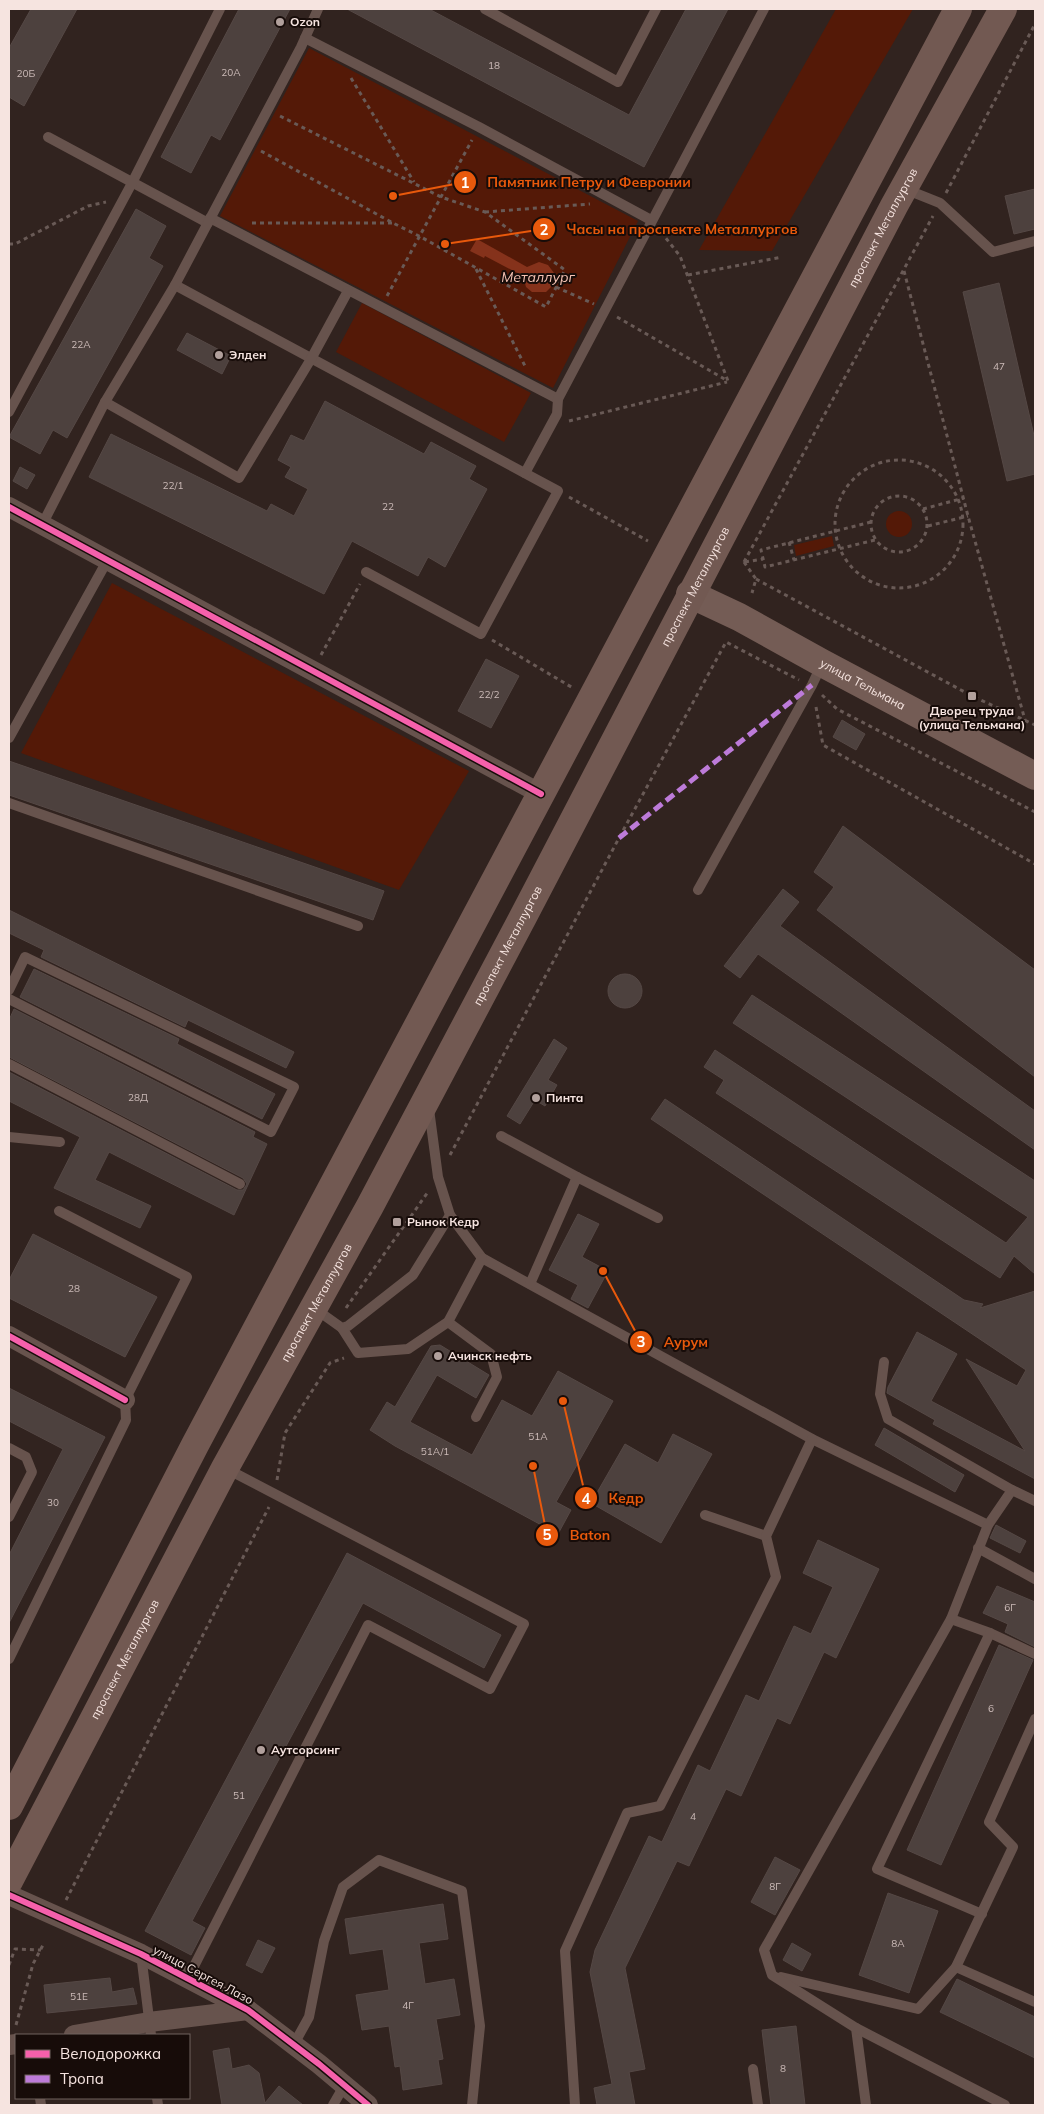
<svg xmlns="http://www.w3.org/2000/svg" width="1044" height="2114" font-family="Mulish,sans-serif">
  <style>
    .green { fill: #541907 }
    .water { fill: #85321b }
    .building { fill: #4d413e; stroke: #554845 }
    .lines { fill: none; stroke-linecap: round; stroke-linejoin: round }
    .path { stroke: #695a56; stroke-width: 3; stroke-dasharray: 4 4; stroke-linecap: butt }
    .service { stroke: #67534d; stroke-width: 10 }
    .minor { stroke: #67534d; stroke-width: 20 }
    .secondary { stroke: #745c55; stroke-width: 28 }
    .primary { stroke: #725952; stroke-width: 28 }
    .quiet { stroke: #bd7bd9; stroke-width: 5; stroke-dasharray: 10 5; stroke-linecap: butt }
    .cycleway-casing { stroke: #170c09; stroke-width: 9 }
    .cycleway { stroke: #f560ab; stroke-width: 6 }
    .poi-dot { fill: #b1a09c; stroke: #170c09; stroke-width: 2 }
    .labels { text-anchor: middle; stroke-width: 4; stroke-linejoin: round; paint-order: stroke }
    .number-label { font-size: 10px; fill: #ccbbb8 }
    .poi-label { font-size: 12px; font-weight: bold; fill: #f6e4e0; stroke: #170c09; text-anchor: start }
    .street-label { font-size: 12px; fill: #f6e4e0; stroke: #170c09 }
    .water-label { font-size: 14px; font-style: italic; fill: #f5c2b3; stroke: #170c09 }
    .leader { fill: none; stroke: #e8590c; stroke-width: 2 }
    .callout-dot { fill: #e8590c; stroke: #170c09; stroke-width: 2 }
    .mark-label { font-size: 15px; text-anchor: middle; font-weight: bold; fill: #fff }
    .callout-label { font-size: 14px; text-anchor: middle; font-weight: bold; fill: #e8590c; stroke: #170c09; stroke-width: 4; stroke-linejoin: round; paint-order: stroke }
  </style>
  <rect width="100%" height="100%" fill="#31231f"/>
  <g class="green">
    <polygon points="836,9 913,9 772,251 699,250"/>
    <polygon points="309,48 638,221 553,388 220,216"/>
    <polygon points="362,303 531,393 504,442 336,352"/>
    <circle cx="899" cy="524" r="13"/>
    <polygon points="832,536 834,546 796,556 794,545"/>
    <polygon points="112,583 469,771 399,890 21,753"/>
  </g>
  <polygon class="water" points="477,239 527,267 539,262 548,265 554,273 552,286 546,292 532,292 526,287 523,276 485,256 484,258 470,251"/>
  <g class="building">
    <polygon points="31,9 77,9 24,106 9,97 9,48"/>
    <polygon points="239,9 290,9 220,140 211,135 191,173 161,157"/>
    <polygon points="347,9 429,9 629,115 686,9 728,9 644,167"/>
    <polygon points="1035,189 1035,229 1014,234 1005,196"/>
    <polygon points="136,209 166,226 149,258 163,266 67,438 53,430 40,454 9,437"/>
    <polygon points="999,283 1035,440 1035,474 1007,481 963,292"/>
    <polygon points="187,333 231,356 222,374 177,350"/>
    <polygon points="325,401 424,454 431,442 476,466 469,479 487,489 445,567 428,557 418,576 352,541 324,594 89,477 111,434 267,511 271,504 294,516 308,489 285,477 291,467 278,460 291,435 304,441"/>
    <polygon points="20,467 35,475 27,489 13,481"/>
    <polygon points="486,659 519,676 491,728 458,711"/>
    <polygon points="842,720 865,734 856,750 833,737"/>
    <polygon points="9,761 384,891 373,920 9,795"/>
    <polygon points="843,826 1035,970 1035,1077 817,910 834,887 814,872"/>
    <polygon points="783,889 799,902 780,926 1035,1111 1035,1150 758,954 740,978 724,966"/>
    <polygon points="9,910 294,1052 286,1068 188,1020 185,1027 41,957 44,950 9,933"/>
    <polygon points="34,969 179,1039 177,1044 275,1094 262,1119 20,997"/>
    <circle cx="625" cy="991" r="17"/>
    <polygon points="752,995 1035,1181 1035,1274 1014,1256 1000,1278 716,1093 724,1080 704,1067 715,1050 1006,1243 1028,1217 733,1023"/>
    <polygon points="14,1009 255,1132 253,1137 267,1144 234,1215 109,1152 95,1180 151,1206 140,1228 54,1188 80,1137 9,1101 9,1072 237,1190 243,1190 247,1184 243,1178 9,1057 9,1020"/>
    <polygon points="554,1039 567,1048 548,1080 557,1085 545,1106 535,1100 520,1124 507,1116"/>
    <polygon points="665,1099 964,1300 983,1304 980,1308 1035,1291 1035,1479 933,1424 935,1420 887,1393 888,1387 917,1332 957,1354 931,1401 1025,1451 966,1359 1017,1386 1026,1370 651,1119"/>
    <polygon points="578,1214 599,1224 582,1257 608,1271 588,1308 571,1299 578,1285 549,1270"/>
    <polygon points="33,1234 157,1297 125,1357 9,1298 9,1280"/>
    <polygon points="440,1345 489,1375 476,1398 437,1375 410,1422 472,1455 502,1400 532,1416 558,1371 613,1401 556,1502 571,1510 558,1534 395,1446 370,1430 387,1402 395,1407 431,1346"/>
    <polygon points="9,1388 105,1437 9,1623 9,1555 63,1449 9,1421"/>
    <polygon points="884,1428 964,1475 955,1492 875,1445"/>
    <polygon points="673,1434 712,1454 661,1543 591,1503 625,1444 658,1463"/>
    <polygon points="996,1525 1026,1541 1020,1553 990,1538"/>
    <polygon points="818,1540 879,1569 836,1658 824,1652 790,1724 777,1718 741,1796 726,1789 689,1866 677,1861 625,1968 645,2069 629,2072 635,2105 597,2105 594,2088 612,2084 590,1972 595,1950 649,1836 662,1842 698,1765 710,1771 746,1695 759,1701 794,1626 811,1634 833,1587 803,1573"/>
    <polygon points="347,1553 501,1635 484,1668 363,1603 192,1921 205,1928 191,1955 145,1931"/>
    <polygon points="997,1586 1035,1602 1035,1647 1005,1632 1008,1624 983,1613"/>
    <polygon points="999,1645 1033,1660 941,1865 907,1850"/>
    <polygon points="775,1857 800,1870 775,1915 751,1902"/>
    <polygon points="888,1893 938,1911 909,1993 859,1975"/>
    <polygon points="443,1904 448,1939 419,1943 425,1984 454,1979 460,2015 436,2019 443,2059 438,2060 442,2084 403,2090 400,2066 395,2067 389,2026 362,2030 356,1995 389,1990 383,1949 350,1954 345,1919"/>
    <polygon points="258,1940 275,1948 262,1973 246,1965"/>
    <polygon points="792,1943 811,1954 802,1971 783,1960"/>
    <polygon points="110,1978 112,1992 133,1988 137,2004 47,2013 44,1985"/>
    <polygon points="957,1979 1035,2017 1035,2058 940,2012"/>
    <polygon points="796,2026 805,2105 771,2105 762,2030"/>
    <polygon points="229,2048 232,2069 249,2065 259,2073 265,2103 279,2086 303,2105 222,2105 213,2051"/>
  </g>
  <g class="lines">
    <g class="path">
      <polyline points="351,78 414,182"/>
      <polyline points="261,151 393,223 421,237 546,307 565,270 485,212 441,197 278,115"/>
      <polyline points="946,193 1035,24"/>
      <polyline points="485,212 590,204"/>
      <polyline points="252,223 393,223"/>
      <polyline points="661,232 680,256 728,381"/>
      <polyline points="9,244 15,244 88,206 106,202"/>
      <polyline points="476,269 525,366"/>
      <polyline points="904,271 968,516 1025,720"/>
      <polyline points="688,275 782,257"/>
      <polyline points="556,287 594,304"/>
      <polyline points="387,296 472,140"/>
      <polyline points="617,317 728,381"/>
      <polyline points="569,421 727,382"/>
      <circle cx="899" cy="524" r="64"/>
      <circle cx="899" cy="524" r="28"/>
      <polyline points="569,497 648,541"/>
      <polyline points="923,509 964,498"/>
      <polyline points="871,522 761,550 765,567 875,540"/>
      <polyline points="928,526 968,516"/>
      <polyline points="789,542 794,560"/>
      <polyline points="744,562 933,216"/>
      <polyline points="744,562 756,579 752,593"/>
      <polyline points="745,562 763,559"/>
      <polyline points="756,579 972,696 1035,725"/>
      <polyline points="492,640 573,688"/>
      <polyline points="321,655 360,584"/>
      <polyline points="822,695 837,709 1035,812"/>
      <polyline points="816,707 823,745 1035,864"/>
      <polyline points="450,1155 619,838 726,642 799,680"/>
      <polyline points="346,1308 428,1192"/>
      <polyline points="277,1480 285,1433 330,1363 344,1358"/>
      <polyline points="66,1900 269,1507"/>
      <polyline points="9,1965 15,1949 41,1950"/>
      <polyline points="16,2025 33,1964 44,1943"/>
    </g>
    <g class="service">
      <polyline points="485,9 618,82 656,9"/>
      <polyline points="305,38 479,127 651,220"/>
      <polyline points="48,137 208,223"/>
      <polyline points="905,189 940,203 993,252 1035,241"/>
      <polyline points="210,218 558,399"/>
      <polyline points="175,285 558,491 481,634 366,572"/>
      <polyline points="105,402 239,478 311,359 348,291"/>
      <polyline points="9,412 132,183 220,9"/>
      <polyline points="525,473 557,414 558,399 764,9"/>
      <polyline points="42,525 105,402 175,285 301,47 318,9"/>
      <polyline points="9,738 107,561"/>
      <polyline points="9,803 358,926"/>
      <polyline points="698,890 812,685 822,664"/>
      <polyline points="9,990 25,957 294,1087 271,1132 9,999"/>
      <polyline points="9,1064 240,1184"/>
      <polyline points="429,1109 438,1177 450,1215 482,1258 812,1439 988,1525"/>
      <polyline points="501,1136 577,1177"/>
      <polyline points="9,1137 60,1142"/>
      <polyline points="530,1284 577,1177 658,1218"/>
      <polyline points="314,1308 342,1328 348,1326 413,1275 450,1215"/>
      <polyline points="448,1322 491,1354 497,1377 476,1417"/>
      <polyline points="342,1328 358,1353 408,1349 448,1322 482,1258"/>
      <polyline points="884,1362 880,1394 888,1419 1012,1490"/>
      <polyline points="9,1448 26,1457 32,1472 9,1517"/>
      <polyline points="705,1515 766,1536"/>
      <polyline points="978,1548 1035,1579"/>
      <polyline points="951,1619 990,1633 1035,1654"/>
      <polyline points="9,1659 126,1420 125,1400 187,1277 59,1211"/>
      <polyline points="982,1914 877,1869 990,1633"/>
      <polyline points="141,1954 151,2035"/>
      <polyline points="956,1967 1035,2002"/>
      <polyline points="781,1977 918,2009 956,1967 1013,1847 989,1822 1035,1719"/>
      <polyline points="188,1978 368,1625 490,1689 524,1624 225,1468"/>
      <polyline points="856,2028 866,2105"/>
      <polyline points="294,2044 309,2017 324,1941 343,1887 379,1860 462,1891 480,2026 472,2105"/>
      <polyline points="753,2069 758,2105"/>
      <polyline points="40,2098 41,2105"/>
      <polyline points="157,2098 158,2105"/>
      <polyline points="333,2105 344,2086"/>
      <polyline points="575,2105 565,1951 627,1813 660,1806 776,1577 766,1536 812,1439"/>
      <polyline points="1005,2105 856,2028 772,1975 764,1950 951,1619 988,1525 1012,1490 1035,1501"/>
    </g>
    <g class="minor">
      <polyline points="9,507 541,794"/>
      <polyline points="9,1336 125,1400"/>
      <polyline points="9,1895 141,1954 248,2010 319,2064 368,2105"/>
      <polyline points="74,2035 149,2022 248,2010"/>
      <polyline points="9,2045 16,2044"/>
    </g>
    <path class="secondary" id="s1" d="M690 594 739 617 822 663 1035 776"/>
    <g class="primary">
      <polyline points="9,1806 195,1445 958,9"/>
      <path id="s2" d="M9 1881 225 1468 370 1206 523 917 894 206 1003 9"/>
    </g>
    <polyline class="quiet" points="619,838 812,685"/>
    <defs>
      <g id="cycleway">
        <polyline points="9,507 541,794"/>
        <polyline points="9,1336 125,1400"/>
        <polyline points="9,1895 141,1954 248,2010 319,2064 368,2105"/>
      </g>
    </defs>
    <use href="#cycleway" class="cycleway-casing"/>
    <use href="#cycleway" class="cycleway"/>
  </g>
  <g class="poi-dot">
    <circle cx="280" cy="22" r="5"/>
    <circle cx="219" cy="355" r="5"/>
    <rect x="967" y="691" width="10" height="10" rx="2.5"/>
    <circle cx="536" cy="1098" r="5"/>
    <rect x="392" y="1217" width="10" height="10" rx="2.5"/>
    <circle cx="438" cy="1356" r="5"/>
    <circle cx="261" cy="1750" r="5"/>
  </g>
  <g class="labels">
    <g class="number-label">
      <text x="494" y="69">18</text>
      <text x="231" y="76">20А</text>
      <text x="26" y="77">20Б</text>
      <text x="81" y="348">22А</text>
      <text x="999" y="370">47</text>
      <text x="173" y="489">22/1</text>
      <text x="388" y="510">22</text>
      <text x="489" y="698">22/2</text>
      <text x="138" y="1101">28Д</text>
      <text x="74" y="1292">28</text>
      <text x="538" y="1440">51А</text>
      <text x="435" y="1455">51А/1</text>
      <text x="53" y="1506">30</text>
      <text x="1010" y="1611">6Г</text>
      <text x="991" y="1712">6</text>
      <text x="239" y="1799">51</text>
      <text x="693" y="1820">4</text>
      <text x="775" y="1890">8Г</text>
      <text x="898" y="1947">8А</text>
      <text x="79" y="2000">51Е</text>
      <text x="408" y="2009">4Г</text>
      <text x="783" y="2072">8</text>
    </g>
    <g class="poi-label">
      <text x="290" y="26">Ozon</text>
      <text x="229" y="359">Элден</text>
      <text x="972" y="715" text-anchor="middle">Дворец труда<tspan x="972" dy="14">(улица Тельмана)</tspan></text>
      <text x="546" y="1102">Пинта</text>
      <text x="407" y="1226">Рынок Кедр</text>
      <text x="448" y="1360">Ачинск нефть</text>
      <text x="271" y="1754">Аутсорсинг</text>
    </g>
    <g class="street-label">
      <text dy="4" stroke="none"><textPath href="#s2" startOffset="1870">проспект Металлургов</textPath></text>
      <text dy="4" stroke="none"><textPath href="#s2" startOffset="1465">проспект Металлургов</textPath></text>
      <text dy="4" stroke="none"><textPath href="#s1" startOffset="195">улица Тельмана</textPath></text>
      <text dy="4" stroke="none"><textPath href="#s2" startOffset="1060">проспект Металлургов</textPath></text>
      <text dy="4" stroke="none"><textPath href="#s2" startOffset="655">проспект Металлургов</textPath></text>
      <text dy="4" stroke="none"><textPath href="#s2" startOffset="250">проспект Металлургов</textPath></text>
      <text transform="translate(203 1975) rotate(28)" y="4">улица Сергея Лазо</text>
    </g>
    <g class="water-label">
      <text x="538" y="282">Металлург</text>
    </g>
  </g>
  <path class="leader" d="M393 196L465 182M445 244L544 229M603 1271L641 1342M563 1401L586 1498M533 1466L547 1535"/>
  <g class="callout-dot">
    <circle cx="393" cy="196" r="5"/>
    <circle cx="445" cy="244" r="5"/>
    <circle cx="603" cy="1271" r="5"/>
    <circle cx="563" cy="1401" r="5"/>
    <circle cx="533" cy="1466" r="5"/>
    <circle cx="465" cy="182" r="12"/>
    <circle cx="544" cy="229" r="12"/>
    <circle cx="641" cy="1342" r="12"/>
    <circle cx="586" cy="1498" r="12"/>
    <circle cx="547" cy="1535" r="12"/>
  </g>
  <g class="mark-label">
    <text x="465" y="188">1</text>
    <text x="544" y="235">2</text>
    <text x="641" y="1347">3</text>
    <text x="586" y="1504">4</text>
    <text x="547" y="1540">5</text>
  </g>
  <g class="callout-label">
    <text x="589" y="187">Памятник Петру и Февронии</text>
    <text x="682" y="234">Часы на проспекте Металлургов</text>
    <text x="686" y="1347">Аурум</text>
    <text x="626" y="1503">Кедр</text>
    <text x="590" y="1540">Baton</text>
  </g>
  <rect width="1044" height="2114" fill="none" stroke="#f6e4e0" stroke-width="20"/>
  <rect x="15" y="2034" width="175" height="65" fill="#170c09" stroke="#70625f"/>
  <rect x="25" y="2050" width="25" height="8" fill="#f560ab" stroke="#70625f"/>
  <text x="60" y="2059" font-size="15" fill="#f6e4e0">Велодорожка</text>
  <rect x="25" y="2075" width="25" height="8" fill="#bd7bd9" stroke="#70625f"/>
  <text x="60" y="2084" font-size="15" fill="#f6e4e0">Тропа</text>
</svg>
